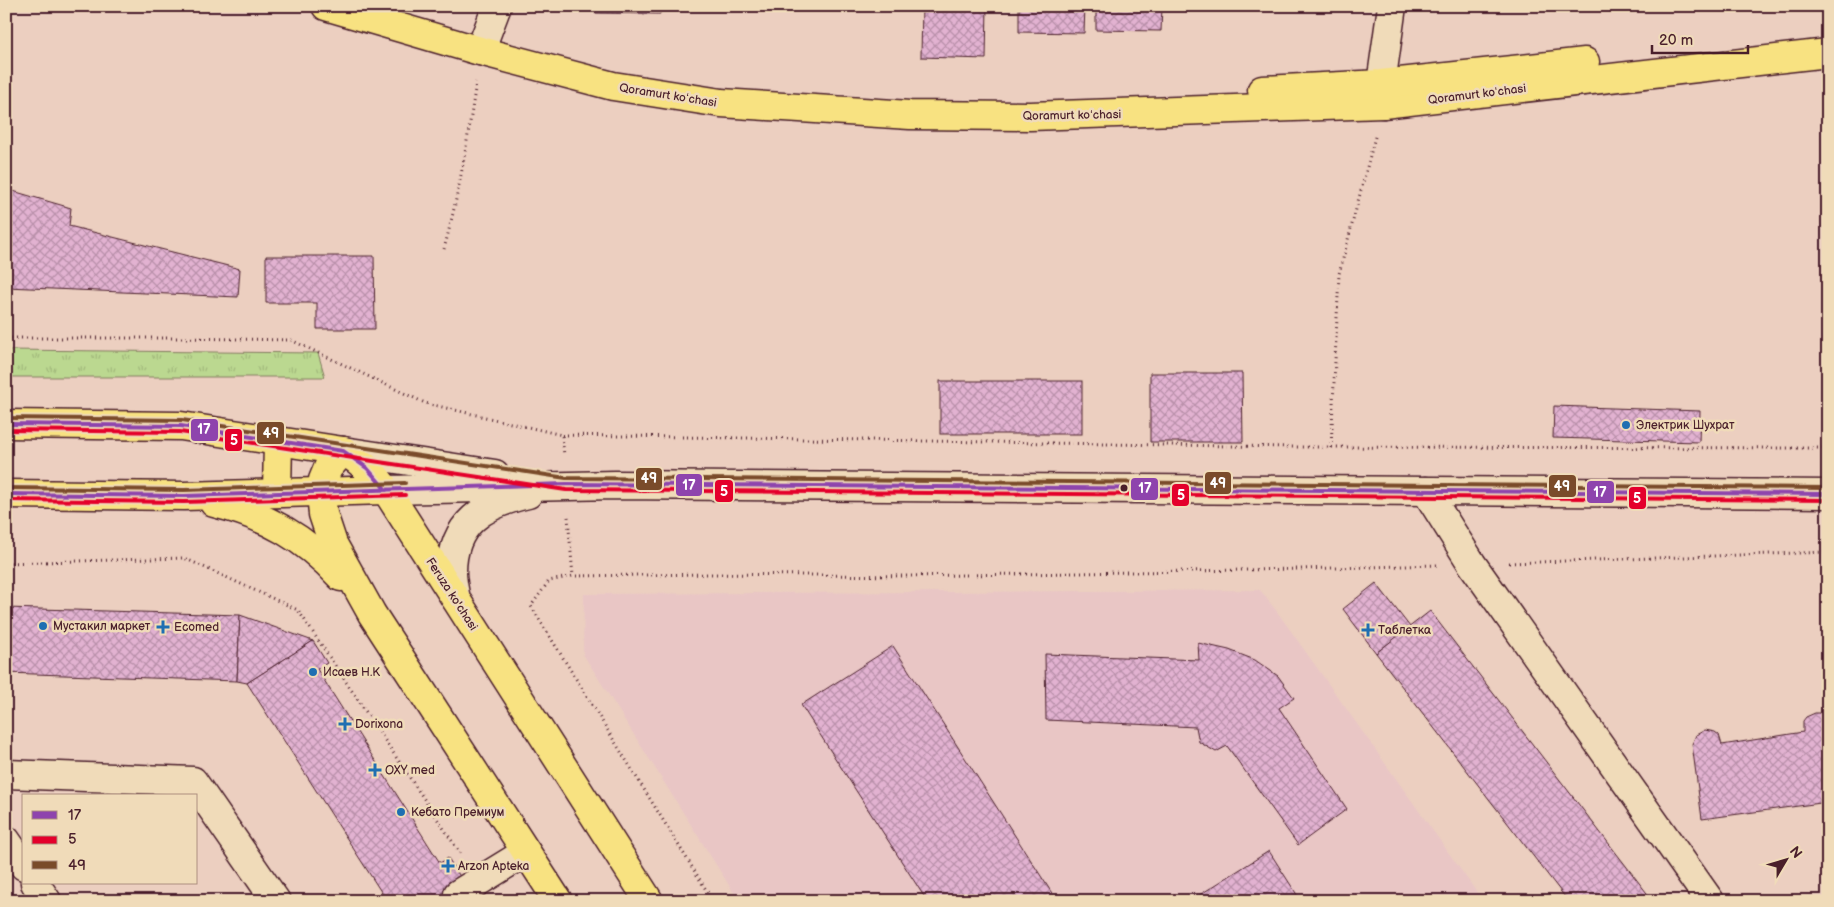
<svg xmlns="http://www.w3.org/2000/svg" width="1834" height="907" font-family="'Balsamiq Sans',sans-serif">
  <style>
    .built { fill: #e9c6c5 }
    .grass { fill: url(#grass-tufts); stroke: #827c5e }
    .building { fill: url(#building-cross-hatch); stroke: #4a1f2b }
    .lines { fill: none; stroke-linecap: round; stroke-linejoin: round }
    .minor-casing { stroke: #4a1f2b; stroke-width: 31 }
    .major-casing { stroke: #4a1f2b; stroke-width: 31 }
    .path { stroke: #4a1f2b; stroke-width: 3; stroke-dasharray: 1 4; stroke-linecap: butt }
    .minor { stroke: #f0dbb9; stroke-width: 28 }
    .major { stroke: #f8e281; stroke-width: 28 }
    .bus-1-casing { stroke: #f0dbb9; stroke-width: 8 }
    .bus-2-casing { stroke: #f0dbb9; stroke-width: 8 }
    .bus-3-casing { stroke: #f0dbb9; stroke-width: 8 }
    .bus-1 { stroke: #8e44ad; stroke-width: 4 }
    .bus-2 { stroke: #e4002b; stroke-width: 4 }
    .bus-3 { stroke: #7a4b2a; stroke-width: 4 }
    .poi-dot { fill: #1f6fb2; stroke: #f0dbb9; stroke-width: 2 }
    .bus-dot { fill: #4a1f2b; stroke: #f0dbb9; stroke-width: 2 }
    .labels { text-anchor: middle; stroke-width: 5; stroke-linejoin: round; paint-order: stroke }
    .street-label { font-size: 12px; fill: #4a1f2b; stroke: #f0dbb9 }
    .poi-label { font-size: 12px; fill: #4a1f2b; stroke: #f0dbb9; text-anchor: start }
    .line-badge { stroke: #f0dbb9; stroke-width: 2 }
    .badge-label { font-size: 14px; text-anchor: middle; font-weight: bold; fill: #fff }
  </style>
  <defs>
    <pattern id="grass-tufts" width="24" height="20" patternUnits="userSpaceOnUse" patternTransform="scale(1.25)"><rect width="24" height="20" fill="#bbd890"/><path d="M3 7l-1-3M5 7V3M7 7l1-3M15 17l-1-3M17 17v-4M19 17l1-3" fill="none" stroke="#a2b97c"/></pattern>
    <pattern id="building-cross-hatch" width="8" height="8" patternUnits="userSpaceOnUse" patternTransform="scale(1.25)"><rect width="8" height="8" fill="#e2b2d1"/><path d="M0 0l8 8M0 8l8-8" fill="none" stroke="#b990aa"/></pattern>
  </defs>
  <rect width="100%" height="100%" fill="#eccfc0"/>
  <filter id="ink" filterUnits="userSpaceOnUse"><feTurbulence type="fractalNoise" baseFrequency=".02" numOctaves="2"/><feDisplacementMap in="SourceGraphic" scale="10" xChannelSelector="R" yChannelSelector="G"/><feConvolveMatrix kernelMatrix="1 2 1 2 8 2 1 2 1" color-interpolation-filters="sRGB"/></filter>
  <g filter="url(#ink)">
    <polygon class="built" points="1260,590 1278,613 1483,901 739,901 583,654 584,594"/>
    <polygon class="grass" points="6,350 318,353 325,377 6,377"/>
    <g class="building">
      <polygon points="595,6 660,6 660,14 595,13"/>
      <polygon points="922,6 987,6 986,59 921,57"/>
      <polygon points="1019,6 1085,6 1084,33 1019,32"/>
      <polygon points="1096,6 1162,6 1161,31 1096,30"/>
      <polygon points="6,189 71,208 69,226 240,269 238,297 6,287"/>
      <polygon points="266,256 374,256 375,329 317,329 317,303 266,303"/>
      <polygon points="1150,373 1242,373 1243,442 1150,442"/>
      <rect x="940" y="381" width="142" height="53"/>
      <polygon points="1554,406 1700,411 1699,442 1553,438"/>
      <polygon points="1376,583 1410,627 1376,653 1343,609"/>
      <polygon points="6,608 240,615 237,681 6,673"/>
      <polygon points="1430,611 1653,901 1568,901 1376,653"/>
      <polygon points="240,615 313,641 247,683 237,681"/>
      <polygon points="313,641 327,663 317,669 440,863 448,858 461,878 447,901 387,901 247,683"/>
      <polygon points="1198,643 1229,650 1255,660 1278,676 1294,698 1279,708 1347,809 1298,845 1227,746 1216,752 1199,742 1196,727 1046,720 1045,654 1199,660"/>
      <polygon points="893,646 1057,901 927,901 801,705"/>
      <polygon points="1815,713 1821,713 1828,717 1828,802 1702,819 1692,744 1696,735 1705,730 1715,732 1719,735 1722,745 1803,732 1803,721 1806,717"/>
      <polygon points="1269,851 1301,901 1190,901"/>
    </g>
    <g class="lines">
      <defs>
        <g id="minor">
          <polyline points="480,51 497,6"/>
          <polyline points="1383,104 1381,84 1392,6"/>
          <polyline points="343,451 495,474"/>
          <polyline points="386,490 615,485 1828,494"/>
          <polyline points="1426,491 1472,564 1710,901"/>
          <path d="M456 599C454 590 452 581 452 572 452 523 484 504 528 494"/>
          <polyline points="6,774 193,781 276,901"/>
          <polyline points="6,840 24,866"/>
          <polyline points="35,883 47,901"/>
          <polyline points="458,894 526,852"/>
        </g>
        <g id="major">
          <polyline points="326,6 480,51 613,86 721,103 910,115 1030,116 1383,104 1828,53"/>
          <polyline points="1262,90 1381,84 1585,62"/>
          <path d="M6 424 181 426 343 451C361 461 374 473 386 490L649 901"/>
          <polyline points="343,451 328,468 323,480 321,492 323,514 333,544 372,614 558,901"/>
          <polyline points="277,493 278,441"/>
          <polyline points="6,494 184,496 386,490"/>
          <path d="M214 503C267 516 304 537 341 577"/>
        </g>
      </defs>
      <use href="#minor" class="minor-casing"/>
      <use href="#major" class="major-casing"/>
      <g class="path">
        <path d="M444 249C459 194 468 138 476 82"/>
        <polyline points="6,338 183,338 291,340 425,403 562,435 564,456"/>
        <polyline points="562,435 1291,447 1828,448"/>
        <polyline points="1331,448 1339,274 1376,133"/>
        <polyline points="568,517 573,576"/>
        <polyline points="6,563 184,558 298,610 462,856"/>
        <polyline points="1509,563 1828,552"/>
        <polyline points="713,901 531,606 549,581 573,576 712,574 909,576 1299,569 1438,565"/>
      </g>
      <use href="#minor" class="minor"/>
      <use href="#major" class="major"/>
      <defs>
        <g id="bus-1">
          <polyline points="6,424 181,426 343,451 367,468 386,490"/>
          <polyline points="6,494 184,496 566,484 1828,494"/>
        </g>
        <g id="bus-2">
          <polyline points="6,430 180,432 566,490 1828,500"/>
          <polyline points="6,500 184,502 405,495"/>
        </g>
        <g id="bus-3">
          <polyline points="6,418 182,420 566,478 1828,488"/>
          <polyline points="6,488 184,490 405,483"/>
        </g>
      </defs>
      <use href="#bus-1" class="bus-1-casing"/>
      <use href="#bus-2" class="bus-2-casing"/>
      <use href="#bus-3" class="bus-3-casing"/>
      <use href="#bus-1" class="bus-1"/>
      <use href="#bus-2" class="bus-2"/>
      <use href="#bus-3" class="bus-3"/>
    </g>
  </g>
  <g class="poi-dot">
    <circle cx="1626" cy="425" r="5"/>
    <circle cx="43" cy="626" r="5"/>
    <path d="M160.5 619.5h5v5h5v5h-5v5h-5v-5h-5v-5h5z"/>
    <path d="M1365.5 622.5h5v5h5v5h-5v5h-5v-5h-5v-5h5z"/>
    <circle cx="313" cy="672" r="5"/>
    <path d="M342.5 716.5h5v5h5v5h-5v5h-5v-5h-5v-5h5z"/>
    <path d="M372.5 762.5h5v5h5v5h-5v5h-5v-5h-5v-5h5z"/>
    <circle cx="401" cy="812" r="5"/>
    <path d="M445.5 858.5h5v5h5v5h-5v5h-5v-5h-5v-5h5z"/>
  </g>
  <circle class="bus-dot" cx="1124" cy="488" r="4.5"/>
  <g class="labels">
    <g class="street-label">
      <text transform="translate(1477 94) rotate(-7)" y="4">Qoramurt koʻchasi</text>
      <text transform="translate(668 95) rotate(9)" y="4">Qoramurt koʻchasi</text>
      <text transform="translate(1072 115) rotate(-1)" y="4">Qoramurt koʻchasi</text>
      <text transform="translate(452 594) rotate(57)" y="4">Feruza ko'chasi</text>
    </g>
    <g class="poi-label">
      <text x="1636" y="429">Электрик Шухрат</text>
      <text x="53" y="630">Мустакил маркет</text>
      <text x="174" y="631">Ecomed</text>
      <text x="1378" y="634">Таблетка</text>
      <text x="323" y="676">Исаев Н.К</text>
      <text x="355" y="728">Dorixona</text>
      <text x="385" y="774">OXY med</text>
      <text x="411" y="816">Кебато Премиум</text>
      <text x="458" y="870">Arzon Apteka</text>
    </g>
  </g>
  <g class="line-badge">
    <rect x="190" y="418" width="29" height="24" rx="5" fill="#8e44ad"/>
    <rect x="256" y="421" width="29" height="24" rx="5" fill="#7a4b2a"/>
    <rect x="224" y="428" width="19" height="24" rx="5" fill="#e4002b"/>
    <rect x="635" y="467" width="28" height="24" rx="5" fill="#7a4b2a"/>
    <rect x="1204" y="471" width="28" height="24" rx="5" fill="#7a4b2a"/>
    <rect x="675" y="473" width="28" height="24" rx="5" fill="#8e44ad"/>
    <rect x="1548" y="474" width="29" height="24" rx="5" fill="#7a4b2a"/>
    <rect x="1130" y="477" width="29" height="24" rx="5" fill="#8e44ad"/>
    <rect x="714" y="479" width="20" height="24" rx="5" fill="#e4002b"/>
    <rect x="1586" y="480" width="29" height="24" rx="5" fill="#8e44ad"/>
    <rect x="1171" y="483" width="19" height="24" rx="5" fill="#e4002b"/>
    <rect x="1628" y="486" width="19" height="24" rx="5" fill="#e4002b"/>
  </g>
  <g class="badge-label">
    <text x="204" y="434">17</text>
    <text x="271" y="438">49</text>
    <text x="234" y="445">5</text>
    <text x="649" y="483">49</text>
    <text x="1218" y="488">49</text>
    <text x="689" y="490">17</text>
    <text x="1562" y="491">49</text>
    <text x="1145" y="493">17</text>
    <text x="724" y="496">5</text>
    <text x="1600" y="497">17</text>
    <text x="1181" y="500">5</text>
    <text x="1637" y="503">5</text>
  </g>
  <rect width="1834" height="907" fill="none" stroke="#f0dbb9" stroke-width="25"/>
  <rect x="12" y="12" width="1809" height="882" fill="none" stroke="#4a1f2b" stroke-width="2" filter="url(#ink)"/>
  <rect x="22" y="794" width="175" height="90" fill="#f0dbb9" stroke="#ae9080"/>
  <rect x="32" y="811" width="25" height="8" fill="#8e44ad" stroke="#ae9080"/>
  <text x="68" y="820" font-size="15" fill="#4a1f2b">17</text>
  <rect x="32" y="836" width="25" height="8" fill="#e4002b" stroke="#ae9080"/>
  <text x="68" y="844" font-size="15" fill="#4a1f2b">5</text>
  <rect x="32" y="861" width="25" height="8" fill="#7a4b2a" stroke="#ae9080"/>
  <text x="68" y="870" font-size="15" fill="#4a1f2b">49</text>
  <g transform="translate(1786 860) rotate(52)" stroke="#f0dbb9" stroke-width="4" paint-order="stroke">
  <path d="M0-4L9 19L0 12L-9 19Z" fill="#4a1f2b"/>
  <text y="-8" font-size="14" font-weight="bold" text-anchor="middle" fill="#4a1f2b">N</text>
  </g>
  <path d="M1652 45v8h96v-8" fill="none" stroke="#4a1f2b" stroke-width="2.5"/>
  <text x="1659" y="45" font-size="15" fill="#4a1f2b" stroke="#f0dbb9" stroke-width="4" paint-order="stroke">20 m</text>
</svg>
